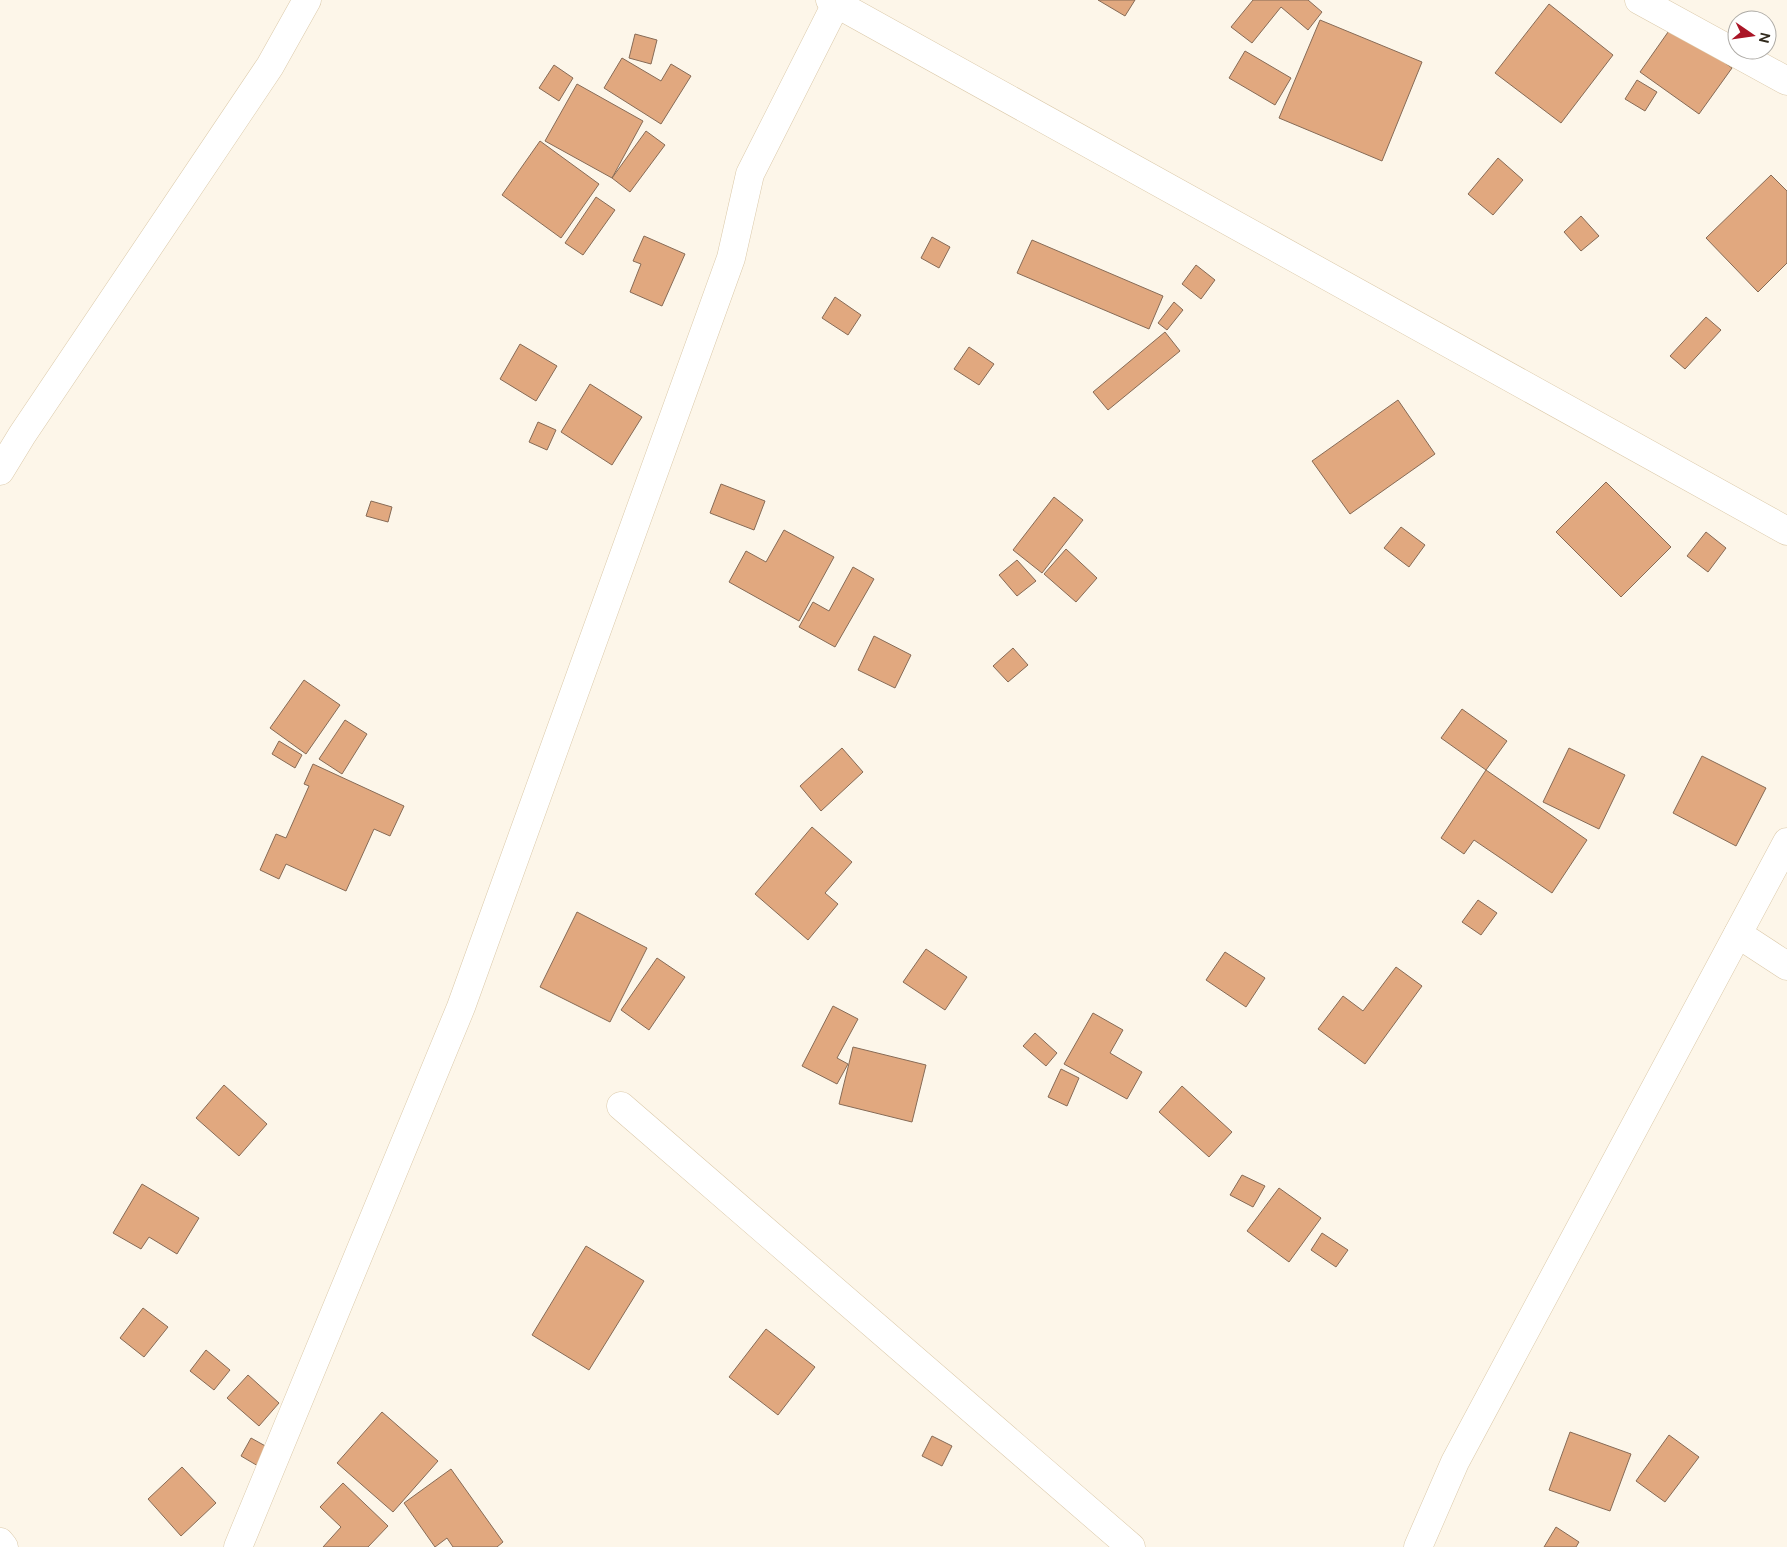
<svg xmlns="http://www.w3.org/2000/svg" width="1787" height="1547" font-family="'DM Sans',sans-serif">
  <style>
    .building { fill: #e1a87f; stroke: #876b56 }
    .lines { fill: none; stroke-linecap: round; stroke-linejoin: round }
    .minor-casing { stroke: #dbc9a9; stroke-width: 29 }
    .minor { stroke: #fff; stroke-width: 28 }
  </style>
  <rect width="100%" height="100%" fill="#fdf6e9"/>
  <g class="building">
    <polygon points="1098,0 1135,0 1125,16"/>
    <polygon points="1253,0 1308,0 1322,12 1308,30 1281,7 1252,43 1231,27"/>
    <polygon points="1549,4 1613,55 1561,123 1495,73"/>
    <polygon points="1320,20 1422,62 1382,161 1279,118"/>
    <polygon points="1673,25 1732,68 1699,114 1640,72"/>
    <polygon points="635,34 657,40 651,64 629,58"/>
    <polygon points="1245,51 1291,78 1275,105 1229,78"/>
    <polygon points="622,58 661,81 671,64 691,76 661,124 604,88"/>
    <polygon points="554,65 573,78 559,101 539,88"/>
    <polygon points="1637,80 1657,92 1645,111 1625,99"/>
    <polygon points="577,84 643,121 612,178 545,141"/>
    <polygon points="646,131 665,145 630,192 612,178"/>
    <polygon points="540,141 599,184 561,238 502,195"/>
    <polygon points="1498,158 1523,180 1493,215 1468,194"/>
    <polygon points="1771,175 1787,191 1787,263 1758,292 1706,238"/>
    <polygon points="596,197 615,210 583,255 565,243"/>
    <polygon points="1581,216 1599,236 1581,251 1564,232"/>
    <polygon points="644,236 685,254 662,306 630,292 641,264 633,261"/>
    <polygon points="932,237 950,247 939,268 921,258"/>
    <polygon points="1032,240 1163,296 1149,329 1017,273"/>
    <polygon points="1196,265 1215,280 1201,299 1182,284"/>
    <polygon points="835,297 861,315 848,335 822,318"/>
    <polygon points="1174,302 1183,310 1167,330 1158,323"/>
    <polygon points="1706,317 1721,330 1685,369 1670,356"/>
    <polygon points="1165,332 1180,351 1108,410 1093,392"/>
    <polygon points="520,344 557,366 536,401 500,379"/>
    <polygon points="969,347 994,364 979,385 954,369"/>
    <polygon points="590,384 642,417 612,465 561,432"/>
    <polygon points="1398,400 1435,454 1350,514 1312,461"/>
    <polygon points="538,422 556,430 547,450 529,442"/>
    <polygon points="1606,482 1671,547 1621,597 1556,532"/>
    <polygon points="721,484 765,501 754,530 710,513"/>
    <polygon points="1054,497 1083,520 1042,573 1013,550"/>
    <polygon points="371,501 392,507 388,522 366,516"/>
    <polygon points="1401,527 1425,545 1409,567 1384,548"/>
    <polygon points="784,530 834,557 799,621 729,582 746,551 766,562"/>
    <polygon points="1706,532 1726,548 1708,572 1687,556"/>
    <polygon points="1066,549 1097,578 1076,602 1044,574"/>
    <polygon points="1017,560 1036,581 1017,596 999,575"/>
    <polygon points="853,567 874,579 835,647 799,627 813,602 829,611"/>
    <polygon points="874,636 911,655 895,688 858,670"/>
    <polygon points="1013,648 1028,665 1008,682 993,666"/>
    <polygon points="304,680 340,705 306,754 270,728"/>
    <polygon points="1462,709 1507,741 1486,770 1441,738"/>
    <polygon points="345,720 367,734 342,774 319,759"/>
    <polygon points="279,741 302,755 295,768 272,754"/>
    <polygon points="842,748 863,772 821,811 800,786"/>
    <polygon points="1569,748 1625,775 1599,829 1543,802"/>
    <polygon points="1702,756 1766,788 1736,846 1673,813"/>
    <polygon points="313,764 404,806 390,836 374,829 346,891 286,864 279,879 260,870 276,834 286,838 309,786 304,784"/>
    <polygon points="1486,770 1587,840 1552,893 1474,840 1464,854 1441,838"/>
    <polygon points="812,827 852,862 825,893 838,904 808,940 755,894"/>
    <polygon points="1478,900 1497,913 1481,935 1462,922"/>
    <polygon points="577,912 647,948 610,1022 540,987"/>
    <polygon points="926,949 967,977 945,1010 903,982"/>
    <polygon points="1225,952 1265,978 1246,1007 1206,980"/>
    <polygon points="657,958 685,977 649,1030 621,1010"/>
    <polygon points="1396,967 1422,986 1365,1064 1318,1029 1343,996 1363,1011"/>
    <polygon points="833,1006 858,1019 837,1058 848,1064 837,1084 802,1066"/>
    <polygon points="1093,1013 1123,1030 1110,1053 1142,1072 1127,1099 1064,1064"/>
    <polygon points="1035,1033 1057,1053 1046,1066 1023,1046"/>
    <polygon points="853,1047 926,1065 912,1122 839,1104"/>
    <polygon points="1061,1069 1079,1078 1067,1106 1048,1097"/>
    <polygon points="224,1085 267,1124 239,1156 196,1118"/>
    <polygon points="1182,1086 1232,1132 1209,1157 1159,1112"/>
    <polygon points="1242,1175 1265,1186 1253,1207 1230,1195"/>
    <polygon points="142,1184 199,1218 177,1254 149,1237 141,1249 113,1233"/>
    <polygon points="1279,1188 1321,1218 1289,1262 1247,1231"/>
    <polygon points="1322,1233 1348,1250 1336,1267 1311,1250"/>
    <polygon points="586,1246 644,1281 589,1370 532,1335"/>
    <polygon points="143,1308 168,1327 144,1357 120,1338"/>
    <polygon points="766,1329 815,1367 778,1415 729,1377"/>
    <polygon points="206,1350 230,1370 214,1390 190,1371"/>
    <polygon points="248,1375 279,1403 259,1426 227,1398"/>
    <polygon points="382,1412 438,1461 393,1512 337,1463"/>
    <polygon points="1570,1432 1631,1454 1610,1511 1549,1490"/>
    <polygon points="1669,1435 1699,1457 1665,1502 1636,1481"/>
    <polygon points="932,1436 952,1446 942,1466 922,1456"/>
    <polygon points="251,1438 269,1448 258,1466 241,1456"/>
    <polygon points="182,1467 216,1503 181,1536 148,1499"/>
    <polygon points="451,1469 503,1542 497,1547 453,1547 447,1538 435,1547 404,1503"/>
    <polygon points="343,1483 388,1526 368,1547 323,1547 341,1527 320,1507"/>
    <polygon points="1556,1527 1579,1542 1576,1547 1544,1547"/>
  </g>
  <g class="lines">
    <defs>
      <g id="minor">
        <polyline points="830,0 1787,531"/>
        <polyline points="1639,0 1787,81"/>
        <polyline points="0,471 22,435 270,66 307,0"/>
        <polyline points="1738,934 1787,966"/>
        <polyline points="621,1106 1131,1547"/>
        <polyline points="0,1542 4,1547"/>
        <polyline points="238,1547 461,1007 731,258 750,174 838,0"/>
        <polyline points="1418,1547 1455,1462 1787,842"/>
      </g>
    </defs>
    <use href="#minor" class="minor-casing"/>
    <use href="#minor" class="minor"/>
  </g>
  <g transform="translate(1752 35) rotate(103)"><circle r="24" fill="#ffffff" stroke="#adaaa5"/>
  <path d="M0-4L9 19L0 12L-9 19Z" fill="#aa1526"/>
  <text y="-8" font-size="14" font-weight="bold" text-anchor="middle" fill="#312a1d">N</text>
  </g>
</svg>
